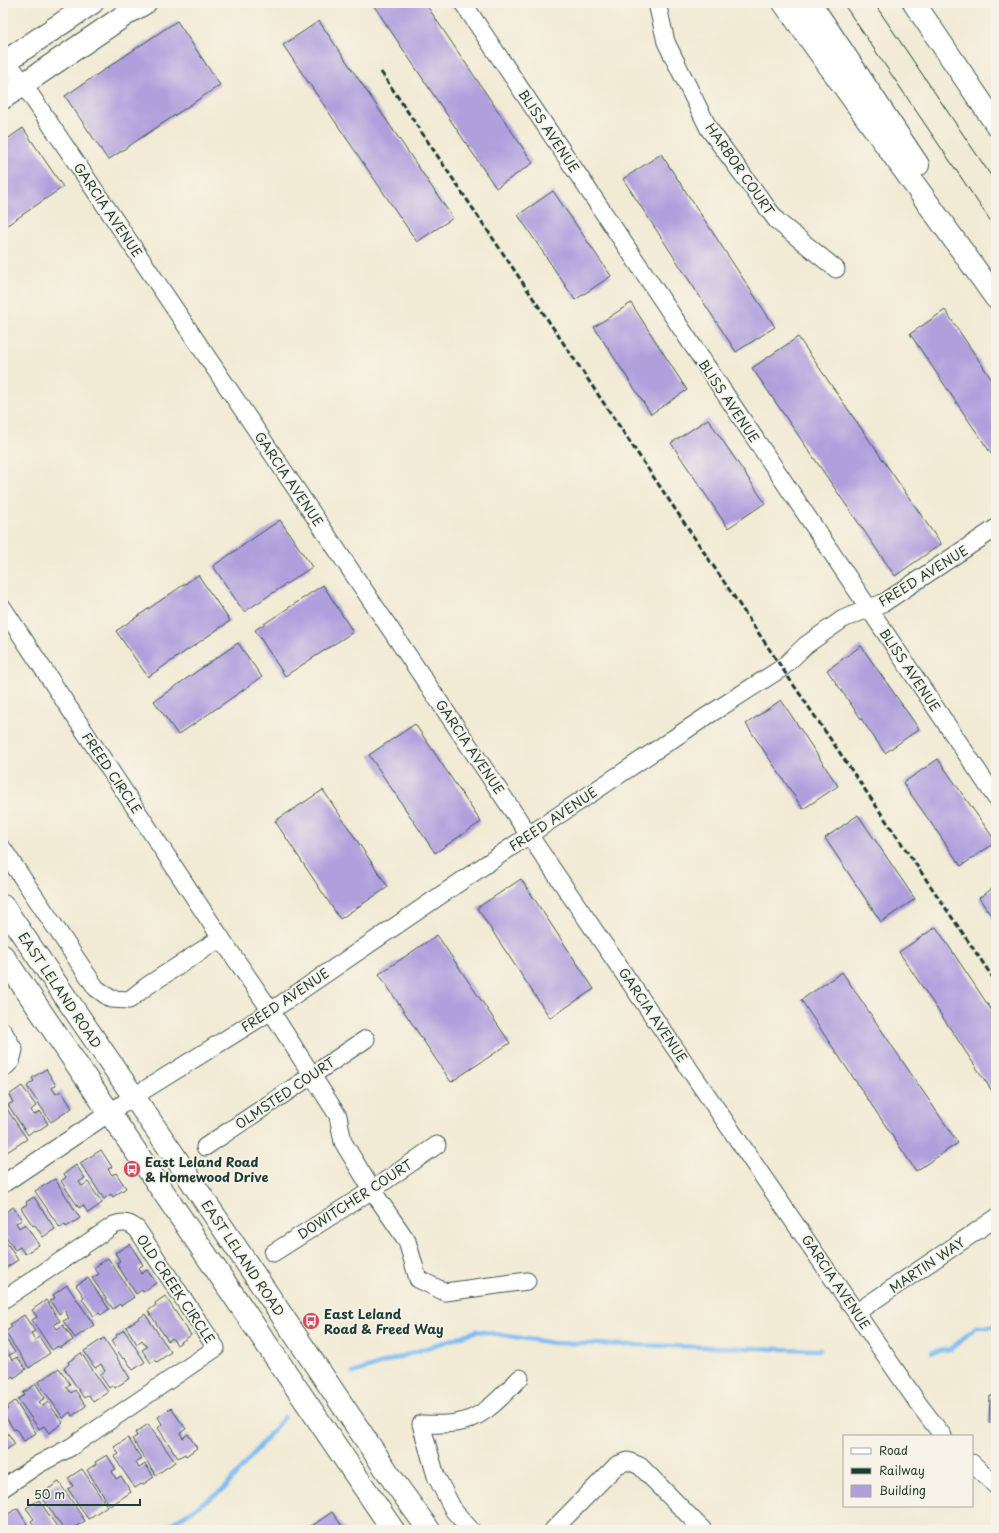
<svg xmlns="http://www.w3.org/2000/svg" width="999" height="1533" font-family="'Playpen Sans',sans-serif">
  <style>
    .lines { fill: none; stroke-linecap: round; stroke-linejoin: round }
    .stream { stroke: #7fbcf2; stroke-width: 4.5 }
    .building { fill: #af9fdd }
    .street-casing { stroke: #3e574c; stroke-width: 19 }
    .secondary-casing { stroke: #3e574c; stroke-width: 24 }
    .highway-casing { stroke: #3e574c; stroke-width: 24 }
    .street { stroke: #fff; stroke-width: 17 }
    .secondary { stroke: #fff; stroke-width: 22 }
    .highway { stroke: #fff; stroke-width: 22 }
    .tram { stroke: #1f3d34; stroke-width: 1 }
    .rail { stroke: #1f3d34; stroke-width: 3; stroke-dasharray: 6 3; stroke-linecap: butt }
    .labels { text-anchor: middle; stroke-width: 3.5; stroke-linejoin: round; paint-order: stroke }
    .street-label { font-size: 13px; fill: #1f3d34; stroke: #f7f3e8 }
    .poi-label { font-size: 13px; font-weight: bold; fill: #1f3d34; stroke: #f7f3e8; text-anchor: start }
  </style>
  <rect width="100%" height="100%" fill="#f7f3e8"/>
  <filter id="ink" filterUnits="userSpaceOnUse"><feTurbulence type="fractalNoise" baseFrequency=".025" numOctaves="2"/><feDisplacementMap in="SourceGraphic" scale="8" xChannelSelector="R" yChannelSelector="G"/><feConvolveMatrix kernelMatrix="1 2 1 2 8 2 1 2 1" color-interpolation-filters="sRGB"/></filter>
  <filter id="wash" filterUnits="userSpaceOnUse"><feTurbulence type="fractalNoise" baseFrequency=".012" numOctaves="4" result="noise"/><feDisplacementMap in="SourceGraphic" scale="16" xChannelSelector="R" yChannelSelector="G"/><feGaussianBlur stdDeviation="0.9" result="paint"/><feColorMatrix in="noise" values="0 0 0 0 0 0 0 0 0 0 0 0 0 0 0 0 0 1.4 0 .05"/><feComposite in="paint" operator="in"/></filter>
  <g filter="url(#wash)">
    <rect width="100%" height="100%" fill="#f1ead4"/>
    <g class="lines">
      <g class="stream">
        <polyline points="932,1352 951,1349 976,1327 996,1327"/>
        <polyline points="353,1373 477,1331 553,1343 820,1350"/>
        <polyline points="162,1530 224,1489 284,1417"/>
      </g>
    </g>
    <g id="blocks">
      <g class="building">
        <polygon points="372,3 425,3 533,163 496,188"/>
        <polygon points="177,21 220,85 108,160 65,96"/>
        <polygon points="319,21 453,218 417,242 283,45"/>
        <polygon points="23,128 63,187 3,228 3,142"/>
        <polygon points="661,154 775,327 736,352 623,179"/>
        <polygon points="553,191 611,276 575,300 518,215"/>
        <polygon points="631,303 687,390 651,414 594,327"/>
        <polygon points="945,310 996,386 996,461 910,334"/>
        <polygon points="798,337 941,544 895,576 752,368"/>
        <polygon points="708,419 765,503 728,528 671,443"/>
        <polygon points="280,520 312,567 244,612 213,566"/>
        <polygon points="198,575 230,621 148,677 116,631"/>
        <polygon points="323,585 353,632 285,676 255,630"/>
        <polygon points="238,643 262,677 178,735 154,701"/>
        <polygon points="861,646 919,729 885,753 827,670"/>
        <polygon points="781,700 838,786 803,809 746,724"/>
        <polygon points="415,724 481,822 435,853 369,755"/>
        <polygon points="938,759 996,842 961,866 903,783"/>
        <polygon points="323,790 388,887 340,919 275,821"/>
        <polygon points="858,815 915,899 881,922 825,838"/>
        <polygon points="521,879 594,989 550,1018 477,908"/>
        <polygon points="996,886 996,923 979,898"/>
        <polygon points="936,927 996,1017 996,1097 899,952"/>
        <polygon points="437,935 510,1043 451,1082 379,974"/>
        <polygon points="842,972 958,1143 916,1171 801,1000"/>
        <polygon points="46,1069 56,1085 52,1088 56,1094 61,1091 72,1108 51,1122 27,1086 34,1081 32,1078"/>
        <polygon points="22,1086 36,1106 31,1110 34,1115 40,1111 48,1124 36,1132 34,1130 28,1135 8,1105 13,1102 9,1095"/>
        <polygon points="3,1103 27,1139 7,1152 3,1146"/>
        <polygon points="101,1150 112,1167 108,1169 112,1175 116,1173 126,1188 113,1197 111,1194 104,1199 80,1163"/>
        <polygon points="76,1165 85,1178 79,1182 82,1186 88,1182 102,1203 88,1213 83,1205 79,1208 61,1181 66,1177 64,1174"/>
        <polygon points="55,1179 80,1218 66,1227 65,1224 60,1228 35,1191"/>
        <polygon points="34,1197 55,1229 43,1237 35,1225 33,1226 21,1208 27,1204 26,1202"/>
        <polygon points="13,1207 22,1220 16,1223 19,1228 25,1224 39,1245 25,1254 20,1247 15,1250 3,1232 3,1214"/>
        <polygon points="3,1239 4,1239 18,1260 4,1269 3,1267"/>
        <polygon points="130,1244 143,1265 138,1268 141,1274 147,1270 156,1283 143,1292 142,1290 136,1294 116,1263 120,1261 115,1253"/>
        <polygon points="108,1258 134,1297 121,1306 120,1304 113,1309 92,1278 99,1274 94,1268"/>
        <polygon points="88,1278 109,1309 101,1315 99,1313 94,1316 82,1299 84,1297 76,1285"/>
        <polygon points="67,1285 94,1325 75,1338 63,1321 69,1318 64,1310 59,1314 50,1301 55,1298 53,1295"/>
        <polygon points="165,1296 191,1335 177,1345 172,1338 168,1341 148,1311 156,1305 155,1303"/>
        <polygon points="46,1300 60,1321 54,1325 57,1329 63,1325 73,1340 60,1348 58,1346 52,1350 32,1320 37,1317 32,1310"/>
        <polygon points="145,1314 171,1352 157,1362 155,1360 151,1363 142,1350 147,1347 142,1340 137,1344 126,1327"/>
        <polygon points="24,1315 35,1331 31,1333 35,1340 39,1337 50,1353 29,1368 5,1332 12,1327 10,1324"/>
        <polygon points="124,1330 145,1362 133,1370 125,1358 123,1359 111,1341 117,1337 116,1335"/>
        <polygon points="3,1335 15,1352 9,1355 12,1360 17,1357 26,1369 14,1378 13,1376 7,1380 3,1375"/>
        <polygon points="104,1338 130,1378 115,1388 113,1385 109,1388 100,1375 105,1371 101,1364 95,1368 84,1351"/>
        <polygon points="81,1353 108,1392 93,1402 89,1395 84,1398 64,1368 69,1364 68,1362"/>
        <polygon points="59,1368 70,1384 66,1387 71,1393 75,1390 86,1406 72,1416 70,1412 63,1418 38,1382"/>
        <polygon points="36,1384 45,1398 39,1402 43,1406 48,1402 63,1423 49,1433 44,1426 39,1429 18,1399 25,1395 23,1393"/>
        <polygon points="990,1396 996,1396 996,1423 989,1423"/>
        <polygon points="15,1401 36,1433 24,1441 16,1429 14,1430 3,1413 8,1409 7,1407"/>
        <polygon points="171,1408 186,1429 180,1433 183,1438 188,1434 197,1448 186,1456 185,1454 178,1458 158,1428 162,1424 158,1417"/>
        <polygon points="148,1424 175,1462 156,1475 132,1439 137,1436 135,1433"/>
        <polygon points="3,1426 15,1444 3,1452"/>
        <polygon points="128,1438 142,1459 136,1463 139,1468 145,1464 154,1477 142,1485 141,1484 135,1488 114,1457 119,1454 114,1447"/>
        <polygon points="107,1455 116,1469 112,1471 116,1479 121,1476 131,1492 110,1506 87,1470 96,1464 95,1462"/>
        <polygon points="82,1469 107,1506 88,1519 68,1489 73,1486 68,1478"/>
        <polygon points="59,1482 85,1521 70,1530 64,1530 42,1497 47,1494 45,1491"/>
        <polygon points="39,1500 59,1530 38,1530 31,1521 34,1519 26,1508"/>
        <polygon points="17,1508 27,1524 23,1527 25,1530 3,1530 3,1521 5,1520 4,1517"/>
        <polygon points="332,1512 345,1530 306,1530"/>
      </g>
    </g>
  </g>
  <g filter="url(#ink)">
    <use href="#blocks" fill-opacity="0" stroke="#3e574c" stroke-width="1"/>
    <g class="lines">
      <defs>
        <g id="street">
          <polyline points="463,3 996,798"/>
          <polyline points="657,3 666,42 709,129 777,221 836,269"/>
          <polyline points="3,54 529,835 920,1406 943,1436"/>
          <polyline points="3,608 221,938 147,986 129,1000 111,999 96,988 3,849"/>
          <polyline points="221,938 271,1011 338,1116 343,1142 372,1190 407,1241 418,1279 445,1292 527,1281"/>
          <polyline points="3,1031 14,1050 11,1061 3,1069"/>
          <polyline points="205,1147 366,1039"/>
          <polyline points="3,1184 133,1097 271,1011 529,835 707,716 782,668 806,645 843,619 885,602 996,528"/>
          <polyline points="273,1253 372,1190 437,1145"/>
          <path d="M3 1300 114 1225C123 1221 130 1223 137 1229L216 1348 71 1447 39 1464 3 1488"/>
          <polyline points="857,1312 996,1218"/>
          <polyline points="972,1463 996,1486"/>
          <path d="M471 1530 454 1511 436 1476 421 1424C432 1424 444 1425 455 1423 482 1420 501 1397 520 1378"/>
          <polyline points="553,1530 617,1465 628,1461 640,1466 703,1530"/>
        </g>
        <g id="secondary">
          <polyline points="3,63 92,3"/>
          <polyline points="3,98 131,11 145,3"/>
          <polyline points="3,906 171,1151 395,1483 429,1530"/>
          <polyline points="3,956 393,1530"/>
        </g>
        <g id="highway">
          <polyline points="784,3 996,298"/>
          <polyline points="810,3 918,165"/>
          <polyline points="914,3 996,124"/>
        </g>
      </defs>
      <use href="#street" class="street-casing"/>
      <use href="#secondary" class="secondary-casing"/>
      <use href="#highway" class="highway-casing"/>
      <use href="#street" class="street"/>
      <use href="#secondary" class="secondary"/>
      <use href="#highway" class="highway"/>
      <g class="tram">
        <polyline points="843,3 996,229"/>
        <polyline points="874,3 996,183"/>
      </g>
      <polyline class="rail" points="381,72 782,668 996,982"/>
    </g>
  </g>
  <defs>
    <symbol id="bus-disc" viewBox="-11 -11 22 22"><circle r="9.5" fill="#d1495b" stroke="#f7f3e8"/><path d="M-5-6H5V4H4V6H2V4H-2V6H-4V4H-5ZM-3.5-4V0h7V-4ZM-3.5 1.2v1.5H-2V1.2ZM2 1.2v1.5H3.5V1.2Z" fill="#fff"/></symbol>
  </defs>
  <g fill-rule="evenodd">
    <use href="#bus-disc" x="122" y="1159" width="20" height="20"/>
    <use href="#bus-disc" x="301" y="1311" width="20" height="20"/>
  </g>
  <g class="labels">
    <g class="street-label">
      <text transform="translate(549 131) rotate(56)" y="5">BLISS AVENUE</text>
      <text transform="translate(740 169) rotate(55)" y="5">HARBOR COURT</text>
      <text transform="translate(108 210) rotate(56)" y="5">GARCIA AVENUE</text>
      <text transform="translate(729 401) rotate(56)" y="5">BLISS AVENUE</text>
      <text transform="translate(289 479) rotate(56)" y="5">GARCIA AVENUE</text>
      <text transform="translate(923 576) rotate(-32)" y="5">FREED AVENUE</text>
      <text transform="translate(910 670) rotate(56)" y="5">BLISS AVENUE</text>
      <text transform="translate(470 747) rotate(56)" y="5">GARCIA AVENUE</text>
      <text transform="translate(112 773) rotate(56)" y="5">FREED CIRCLE</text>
      <text transform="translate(553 819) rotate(-34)" y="5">FREED AVENUE</text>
      <text transform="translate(60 990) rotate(56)" y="5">EAST LELAND ROAD</text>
      <text transform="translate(285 1000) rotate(-34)" y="5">FREED AVENUE</text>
      <text transform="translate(653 1015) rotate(56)" y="5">GARCIA AVENUE</text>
      <text transform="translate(285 1093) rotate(-34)" y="5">OLMSTED COURT</text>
      <text transform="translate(355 1199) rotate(-33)" y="5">DOWITCHER COURT</text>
      <text transform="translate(243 1258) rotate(56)" y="5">EAST LELAND ROAD</text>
      <text transform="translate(927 1265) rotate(-34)" y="5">MARTIN WAY</text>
      <text transform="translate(836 1282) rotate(56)" y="5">GARCIA AVENUE</text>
      <text transform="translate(176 1289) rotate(56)" y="5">OLD CREEK CIRCLE</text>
    </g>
    <g class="poi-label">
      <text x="145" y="1167">East Leland Road<tspan x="145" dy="15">&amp; Homewood Drive</tspan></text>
      <text x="324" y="1319">East Leland<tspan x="324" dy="15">Road &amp; Freed Way</tspan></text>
    </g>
  </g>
  <rect width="999" height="1533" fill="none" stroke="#f7f3e8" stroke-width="16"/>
  <rect x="843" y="1435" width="130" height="72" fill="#f7f3e8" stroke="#a1aaa0"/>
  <rect x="851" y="1448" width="20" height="6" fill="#ffffff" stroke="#a1aaa0"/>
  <text x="879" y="1455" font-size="12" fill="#1f3d34">Road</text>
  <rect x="851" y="1468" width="20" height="6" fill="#1f3d34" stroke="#a1aaa0"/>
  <text x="879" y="1475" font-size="12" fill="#1f3d34">Railway</text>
  <rect x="851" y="1485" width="20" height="12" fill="#af9fdd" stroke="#a1aaa0"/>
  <text x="879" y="1495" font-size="12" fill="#1f3d34">Building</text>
  <path d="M28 1499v6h112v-6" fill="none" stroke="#1f3d34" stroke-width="2"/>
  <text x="34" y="1499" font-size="12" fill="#1f3d34" stroke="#f7f3e8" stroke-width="3" paint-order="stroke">50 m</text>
</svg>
